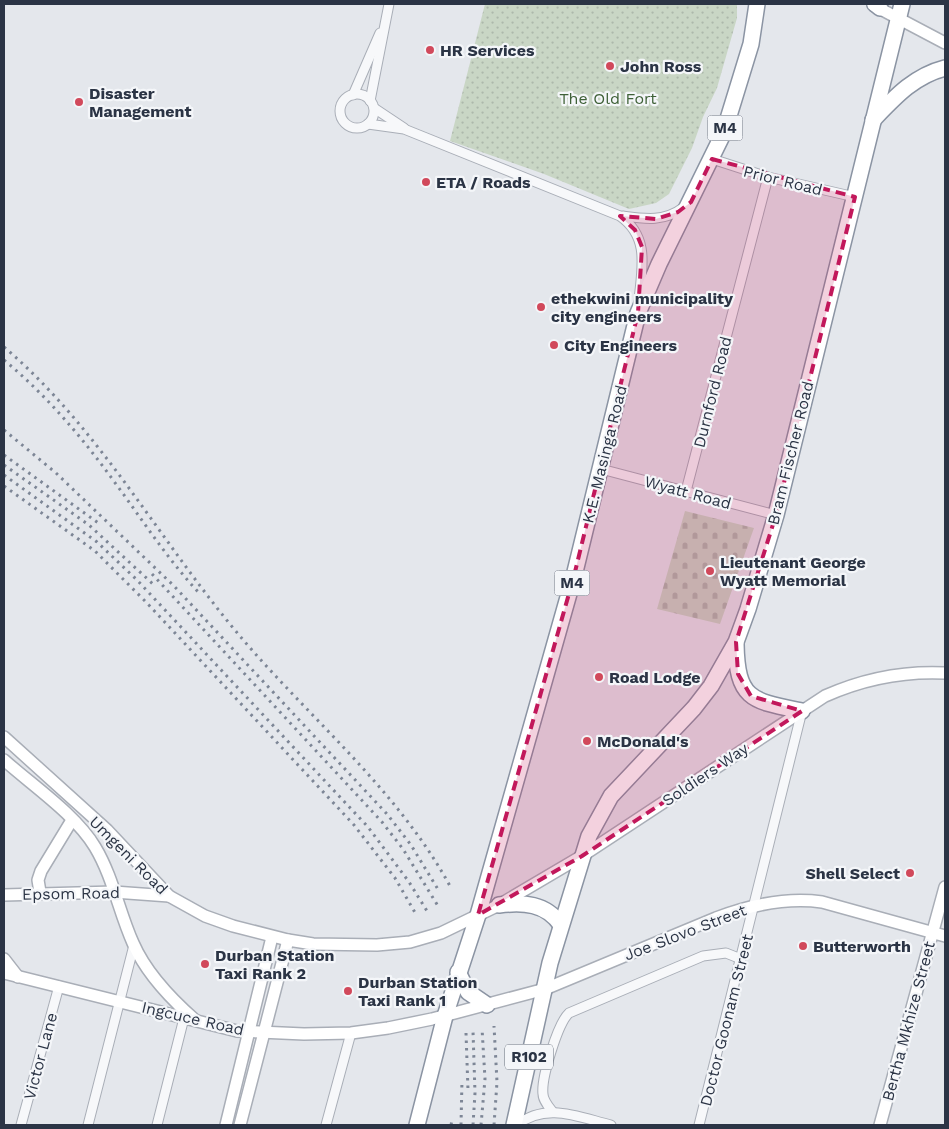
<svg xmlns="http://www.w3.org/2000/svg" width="949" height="1129" font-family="'Work Sans',sans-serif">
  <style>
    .grass { fill: url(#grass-dots) }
    .cemetery { fill: url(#cemetery-stones) }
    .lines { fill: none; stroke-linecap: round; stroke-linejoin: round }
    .street-casing { stroke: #a9aeb7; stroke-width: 11 }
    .secondary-casing { stroke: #a9aeb7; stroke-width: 14 }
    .highway-casing { stroke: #8b94a3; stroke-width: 18 }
    .street { stroke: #f7f8fa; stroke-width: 9 }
    .secondary { stroke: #fff; stroke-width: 11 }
    .highway { stroke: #fff; stroke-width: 15 }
    .rail { stroke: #7d8696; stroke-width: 3; stroke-dasharray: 2.5 5; stroke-linecap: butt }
    .marked { fill: #c2185b; fill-opacity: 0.2; stroke: #c2185b; stroke-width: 4; stroke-dasharray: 10 6; stroke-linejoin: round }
    .poi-dot { fill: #d1495b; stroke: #f4f6f9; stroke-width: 2 }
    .labels { text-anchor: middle; stroke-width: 4.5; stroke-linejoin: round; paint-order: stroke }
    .shield { fill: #f4f6f9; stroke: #676e7b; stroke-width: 1 }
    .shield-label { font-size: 15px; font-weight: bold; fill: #2b3445 }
    .poi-label { font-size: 16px; font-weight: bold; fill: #2b3445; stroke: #f4f6f9; text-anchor: start }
    .park-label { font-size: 16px; fill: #3f6138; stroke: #f4f6f9 }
    .street-label { font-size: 16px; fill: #2b3445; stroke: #f4f6f9 }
  </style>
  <defs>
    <pattern id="grass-dots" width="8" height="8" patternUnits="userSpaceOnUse" patternTransform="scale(1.25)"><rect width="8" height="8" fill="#c9d6c5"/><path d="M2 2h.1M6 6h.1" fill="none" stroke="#adb8ab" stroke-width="1.8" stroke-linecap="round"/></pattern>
    <pattern id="cemetery-stones" width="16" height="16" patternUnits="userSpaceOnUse" patternTransform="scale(1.25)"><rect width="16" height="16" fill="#c9d6c5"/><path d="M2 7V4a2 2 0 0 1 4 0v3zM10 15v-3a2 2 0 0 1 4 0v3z" fill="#adb8ab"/></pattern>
  </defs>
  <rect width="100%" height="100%" fill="#e4e7ec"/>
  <polygon class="grass" points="485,4 737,4 737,18 717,88 703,117 692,148 669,194 656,203 629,209 544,174 450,141"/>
  <polygon class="cemetery" points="685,511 754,528 720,624 657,609"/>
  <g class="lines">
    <defs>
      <g id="street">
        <circle cx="357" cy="111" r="17"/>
        <polyline points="353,95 380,33"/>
        <polyline points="370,101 389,4"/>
        <polyline points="374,108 404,128"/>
        <path d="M368 124 404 129 620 216C650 237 642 268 639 300"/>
        <polyline points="712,159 768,177 855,197"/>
        <path d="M623 216C645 219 665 222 684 207"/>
        <polyline points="601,469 776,515"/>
        <polyline points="686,491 768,177"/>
        <path d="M552 1111C548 1106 543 1100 543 1094 541 1078 558 1023 569 1013L703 956 726 953 741 959"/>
        <polyline points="21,1125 59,986"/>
        <polyline points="88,1125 134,945"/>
        <polyline points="157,1125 184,1018"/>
        <polyline points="326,1125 351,1033"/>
        <path d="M517 1125C546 1102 578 1117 611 1125"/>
        <polyline points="699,1125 802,711"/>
      </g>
      <g id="secondary">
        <polyline points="873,5 945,43"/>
        <path d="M4 737 107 830 169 896 205 916 233 926 288 940 313 944 377 945 410 942 441 933 499 905 582 856 825 696C863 679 904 671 945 673"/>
        <path d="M4 760C33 786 75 814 95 847 113 877 119 912 133 943 146 973 171 999 195 1020"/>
        <polyline points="40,892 38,880 41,871 72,820"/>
        <polyline points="4,895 114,892 169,896"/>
        <polyline points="4,959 18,977"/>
        <path d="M4 973 237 1031 304 1034 351 1033 388 1028 432 1019 545 989 716 918C750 905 785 897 822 902L945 936"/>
        <polyline points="226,1125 272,937"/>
        <polyline points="240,1125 288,940"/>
        <polyline points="880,1125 945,887"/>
      </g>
      <g id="highway">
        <polyline points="875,4 880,8"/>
        <path d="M873 120C895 97 914 76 945 68"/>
        <path d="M736 644C737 700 752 701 802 711"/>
        <path d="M499 905C523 902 546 903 561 925"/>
        <polyline points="458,972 468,992 487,1005"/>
        <polyline points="417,1125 445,1016 478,915 574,576 638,313 659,264 724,132 751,44 757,4"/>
        <polyline points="514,1125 550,963 589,836 611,796 694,708 711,686 736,642 748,609 776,515 902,4"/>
      </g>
    </defs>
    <use href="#street" class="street-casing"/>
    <use href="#secondary" class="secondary-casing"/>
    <use href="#highway" class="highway-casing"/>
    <use href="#street" class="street"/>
    <use href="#secondary" class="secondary"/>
    <use href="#highway" class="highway"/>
    <g class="rail">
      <path d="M4 347C100 429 159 540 239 635 310 719 397 789 450 886"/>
      <path d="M4 360C46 395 81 436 113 480 142 519 167 559 201 595"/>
      <polyline points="4,430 56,473 174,586 387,814 411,845 439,891"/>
      <polyline points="4,455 101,525"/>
      <polyline points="4,465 89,525 154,585"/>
      <polyline points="4,475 97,542 137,580 368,827 409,882 427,911"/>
      <polyline points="4,486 95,551 146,602 354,825 395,878 417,916"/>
      <polyline points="152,574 382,822 403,849 438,906"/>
      <polyline points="466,1033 468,1090"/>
      <polyline points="451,1125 452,1120"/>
      <polyline points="461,1125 462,1080"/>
      <polyline points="473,1125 475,1093 473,1031"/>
      <polyline points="481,1125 485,1079 482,1028"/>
      <polyline points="494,1125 497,1082 494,1026"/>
    </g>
  </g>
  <path class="marked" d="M712 159 855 197 776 515 736 642 738 674 751 696 802 711 582 856 478 915 574 576 638 313 642 247 635 230 620 216 656 219 678 212 691 202Z"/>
  <g class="poi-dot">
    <circle cx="430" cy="50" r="5"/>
    <circle cx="610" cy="66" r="5"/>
    <circle cx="79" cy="102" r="5"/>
    <circle cx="426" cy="182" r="5"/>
    <circle cx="541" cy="307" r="5"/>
    <circle cx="554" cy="345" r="5"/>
    <circle cx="710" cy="571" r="5"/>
    <circle cx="599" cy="677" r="5"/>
    <circle cx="587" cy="741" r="5"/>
    <circle cx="910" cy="873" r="5"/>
    <circle cx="803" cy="946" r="5"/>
    <circle cx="205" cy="964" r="5"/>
    <circle cx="348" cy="991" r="5"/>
  </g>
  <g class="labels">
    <g class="shield">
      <rect x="707.5" y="115.5" width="35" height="25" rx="4"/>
      <rect x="554.5" y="570.5" width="35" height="25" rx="4"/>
      <rect x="505" y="1044.5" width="48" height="25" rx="4"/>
    </g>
    <g class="shield-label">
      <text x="725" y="133">M4</text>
      <text x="572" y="588">M4</text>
      <text x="529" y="1062">R102</text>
    </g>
    <g class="poi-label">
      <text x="440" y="56">HR Services</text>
      <text x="620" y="72">John Ross</text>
      <text x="89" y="99">Disaster<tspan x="89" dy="18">Management</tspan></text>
      <text x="436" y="188">ETA / Roads</text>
      <text x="551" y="304">ethekwini municipality<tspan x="551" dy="18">city engineers</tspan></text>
      <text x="564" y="351">City Engineers</text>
      <text x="720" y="568">Lieutenant George<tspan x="720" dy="18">Wyatt Memorial</tspan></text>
      <text x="609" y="683">Road Lodge</text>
      <text x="597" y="747">McDonald's</text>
      <text x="900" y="879" text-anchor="end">Shell Select</text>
      <text x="813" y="952">Butterworth</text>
      <text x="215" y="961">Durban Station<tspan x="215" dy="18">Taxi Rank 2</tspan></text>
      <text x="358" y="988">Durban Station<tspan x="358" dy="18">Taxi Rank 1</tspan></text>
    </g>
    <g class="park-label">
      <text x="608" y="104">The Old Fort</text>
    </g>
    <g class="street-label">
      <text transform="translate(783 180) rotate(14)" y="6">Prior Road</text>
      <text transform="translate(712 392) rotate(-76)" y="6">Durnford Road</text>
      <text transform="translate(790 453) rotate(-76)" y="6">Bram Fischer Road</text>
      <text transform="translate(604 454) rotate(-76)" y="6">K.E. Masinga Road</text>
      <text transform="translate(688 492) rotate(15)" y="6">Wyatt Road</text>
      <text transform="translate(705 774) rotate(-34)" y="6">Soldiers Way</text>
      <text transform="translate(129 855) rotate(45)" y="6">Umgeni Road</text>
      <text transform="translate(71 893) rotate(-1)" y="6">Epsom Road</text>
      <text transform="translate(685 932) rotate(-21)" y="6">Joe Slovo Street</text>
      <text transform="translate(193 1018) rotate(13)" y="6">Ingcuce Road</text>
      <text transform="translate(726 1020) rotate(-76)" y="6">Doctor Goonam Street</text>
      <text transform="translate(908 1021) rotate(-75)" y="6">Bertha Mkhize Street</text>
      <text transform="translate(40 1056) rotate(-75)" y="6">Victor Lane</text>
    </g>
  </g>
  <rect width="949" height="1129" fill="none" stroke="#2b3445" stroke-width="10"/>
</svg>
